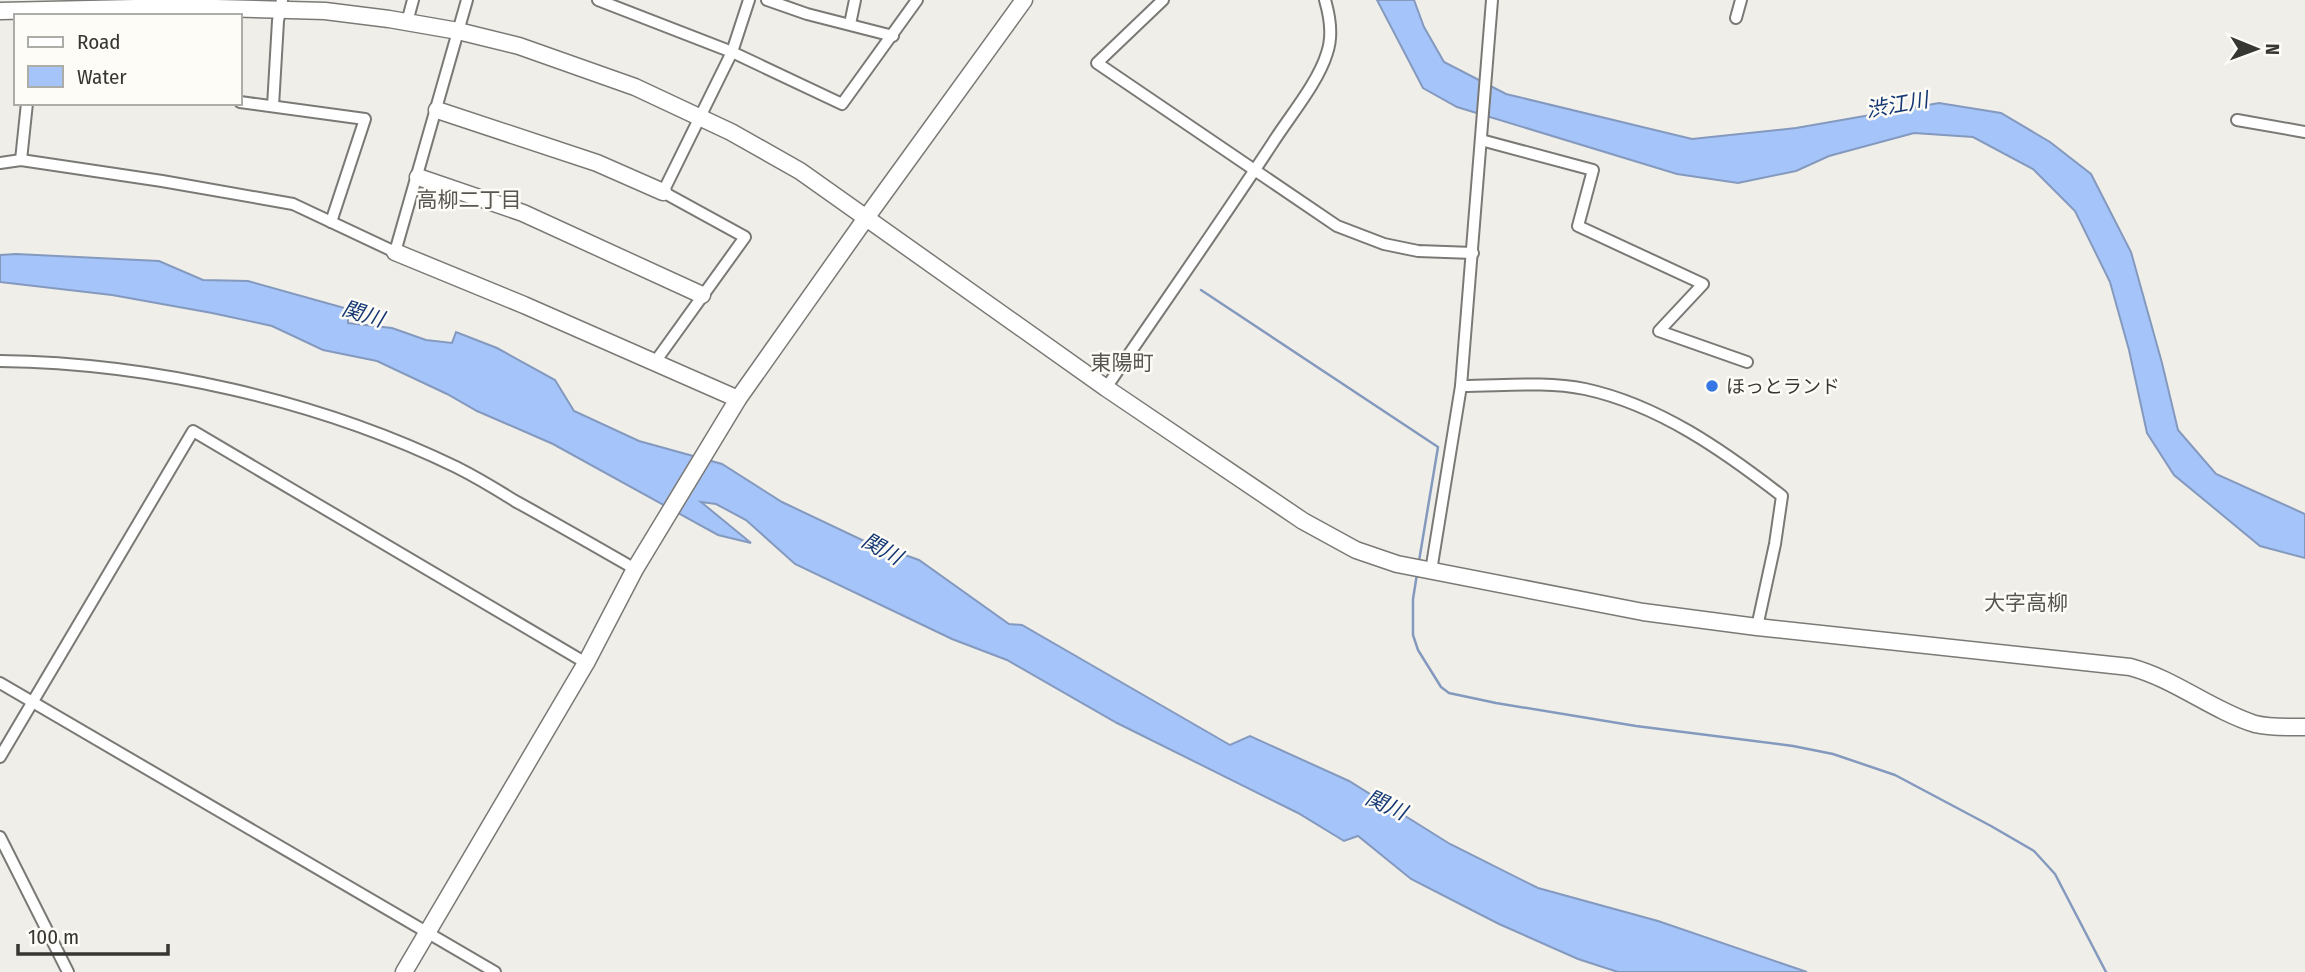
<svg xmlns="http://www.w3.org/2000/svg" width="2305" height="972" font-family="'Fira Sans Condensed','Noto Sans JP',sans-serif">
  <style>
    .water { fill: #a5c4f9; stroke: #8499be; stroke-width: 2 }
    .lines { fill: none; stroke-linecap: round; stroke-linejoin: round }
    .stream { stroke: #8499be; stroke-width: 2.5 }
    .street-casing { stroke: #7b7975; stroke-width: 14 }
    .secondary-casing { stroke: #7b7975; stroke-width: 19 }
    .street { stroke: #fff; stroke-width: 10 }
    .secondary { stroke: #fff; stroke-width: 16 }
    .poi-dot { fill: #3777e5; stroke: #fdfcf6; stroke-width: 2.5 }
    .labels { text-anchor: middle; stroke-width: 5; stroke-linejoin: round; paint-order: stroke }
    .poi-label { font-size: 19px; fill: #363633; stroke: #fdfcf6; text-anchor: start }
    .water-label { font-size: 21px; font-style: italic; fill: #143774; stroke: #fdfcf6 }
    .neighbourhood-label { font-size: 21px; fill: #575652; stroke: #fdfcf6 }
  </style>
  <rect width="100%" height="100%" fill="#f0eee9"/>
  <g class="water">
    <polygon points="1377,0 1414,0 1424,27 1444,62 1506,94 1692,139 1796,128 1939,103 2001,113 2050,142 2091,174 2131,252 2162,363 2178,430 2216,474 2305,514 2305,558 2260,546 2174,475 2147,433 2129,350 2110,282 2075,211 2033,169 1973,137 1914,133 1829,156 1796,171 1738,183 1677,174 1457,107 1423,88"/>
    <polygon points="16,254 159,261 203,280 248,281 348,309 348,323 392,328 426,340 452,343 456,332 497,348 555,380 574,411 639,441 722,464 782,502 862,540 919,560 1009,624 1022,625 1230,745 1250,736 1349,781 1450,844 1538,888 1658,921 1807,972 1618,972 1578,959 1499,924 1411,879 1358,836 1344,841 1298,813 1117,723 1007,660 952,639 795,564 746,520 716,504 701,502 751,543 718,535 553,444 477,411 447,394 377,361 323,350 272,326 212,313 112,295 0,282 0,255"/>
  </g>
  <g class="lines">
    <g class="stream">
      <polyline points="1201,290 1438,447 1419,561"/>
      <polyline points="1417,574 1413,599 1413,635 1418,650 1441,687 1449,693 1496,703 1636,726 1793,746 1833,754 1895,775 1991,826 2034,851 2055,874 2106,972"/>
    </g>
    <defs>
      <g id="street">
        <polyline points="598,0 732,52 842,104 917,0"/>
        <polyline points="767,0 807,14 893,36"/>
        <polyline points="1163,0 1097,63 1337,226 1384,244 1418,251 1473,253"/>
        <polyline points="1736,18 1741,0"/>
        <polyline points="407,22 413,0"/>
        <polyline points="850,24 855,0"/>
        <polyline points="240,102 365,119 331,222"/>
        <polyline points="273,106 278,21 282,0"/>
        <polyline points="2237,120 2305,132"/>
        <polyline points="1481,140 1593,170 1578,226 1703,284 1659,331 1747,362"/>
        <polyline points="21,160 27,103"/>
        <polyline points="0,163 21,160 162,181 293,204 395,252 467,0"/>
        <path d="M0 361C152 363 318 400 456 467 476 477 496 489 515 501 555 523 595 546 635 569"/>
        <polyline points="655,362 745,237 663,192 732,52 749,0"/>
        <path d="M1461 386C1502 386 1545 381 1585 389 1659 405 1724 451 1782 496L1775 544 1757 627"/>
        <path d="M1106 388C1161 307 1218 226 1272 144 1289 117 1318 83 1327 53 1333 36 1330 17 1325 0"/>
        <polyline points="1431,571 1461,386 1492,0"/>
        <polyline points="0,683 495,972"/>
        <polyline points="0,757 193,431 586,663"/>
        <polyline points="0,837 68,972"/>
      </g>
      <g id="secondary">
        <path d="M0 11 180 7 325 11 389 19 458 31 519 46 635 87 731 132 800 171 1106 388 1303 521 1356 550 1397 564 1643 612 1757 627 2130 667C2175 679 2211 710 2255 724 2271 728 2289 727 2305 727"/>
        <polyline points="437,110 597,163 663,192"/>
        <polyline points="418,177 523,213 702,295"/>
        <polyline points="395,252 524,305 738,399"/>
        <polyline points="404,972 586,663 635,569 738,399 866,218 1024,0"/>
      </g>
    </defs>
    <use href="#street" class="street-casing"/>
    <use href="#secondary" class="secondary-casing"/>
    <use href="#street" class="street"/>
    <use href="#secondary" class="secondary"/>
  </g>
  <circle class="poi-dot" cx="1712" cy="386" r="7"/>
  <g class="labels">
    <g class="poi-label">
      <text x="1726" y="393">ほっとランド</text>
    </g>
    <g class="water-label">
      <text transform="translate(1897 105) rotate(-10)" y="7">渋江川</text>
      <text transform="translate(363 314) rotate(17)" y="7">関川</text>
      <text transform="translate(882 549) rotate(29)" y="7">関川</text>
      <text transform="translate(1386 805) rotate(24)" y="7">関川</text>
    </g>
    <g class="neighbourhood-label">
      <text x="469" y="207">高柳二丁目</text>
      <text x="1122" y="370">東陽町</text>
      <text x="2026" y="610">大字高柳</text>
    </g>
  </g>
  <rect x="14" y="14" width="228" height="91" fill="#fdfcf6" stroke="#adada8" stroke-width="2"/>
  <rect x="28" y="37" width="35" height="10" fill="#ffffff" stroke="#adada8" stroke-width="2"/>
  <text x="77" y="49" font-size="21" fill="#363633">Road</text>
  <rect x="28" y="66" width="35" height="21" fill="#a5c4f9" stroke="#adada8" stroke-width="2"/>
  <text x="77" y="84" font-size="21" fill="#363633">Water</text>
  <g transform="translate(2256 49) rotate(91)" stroke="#fdfcf6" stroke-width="5" paint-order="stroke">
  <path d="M0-5L12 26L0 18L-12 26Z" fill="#363633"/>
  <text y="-10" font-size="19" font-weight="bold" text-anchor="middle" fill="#363633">N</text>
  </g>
  <path d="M18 944v10h150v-10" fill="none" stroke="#363633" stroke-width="3.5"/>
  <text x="28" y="944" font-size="21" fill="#363633" stroke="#fdfcf6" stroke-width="5" paint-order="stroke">100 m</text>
</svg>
